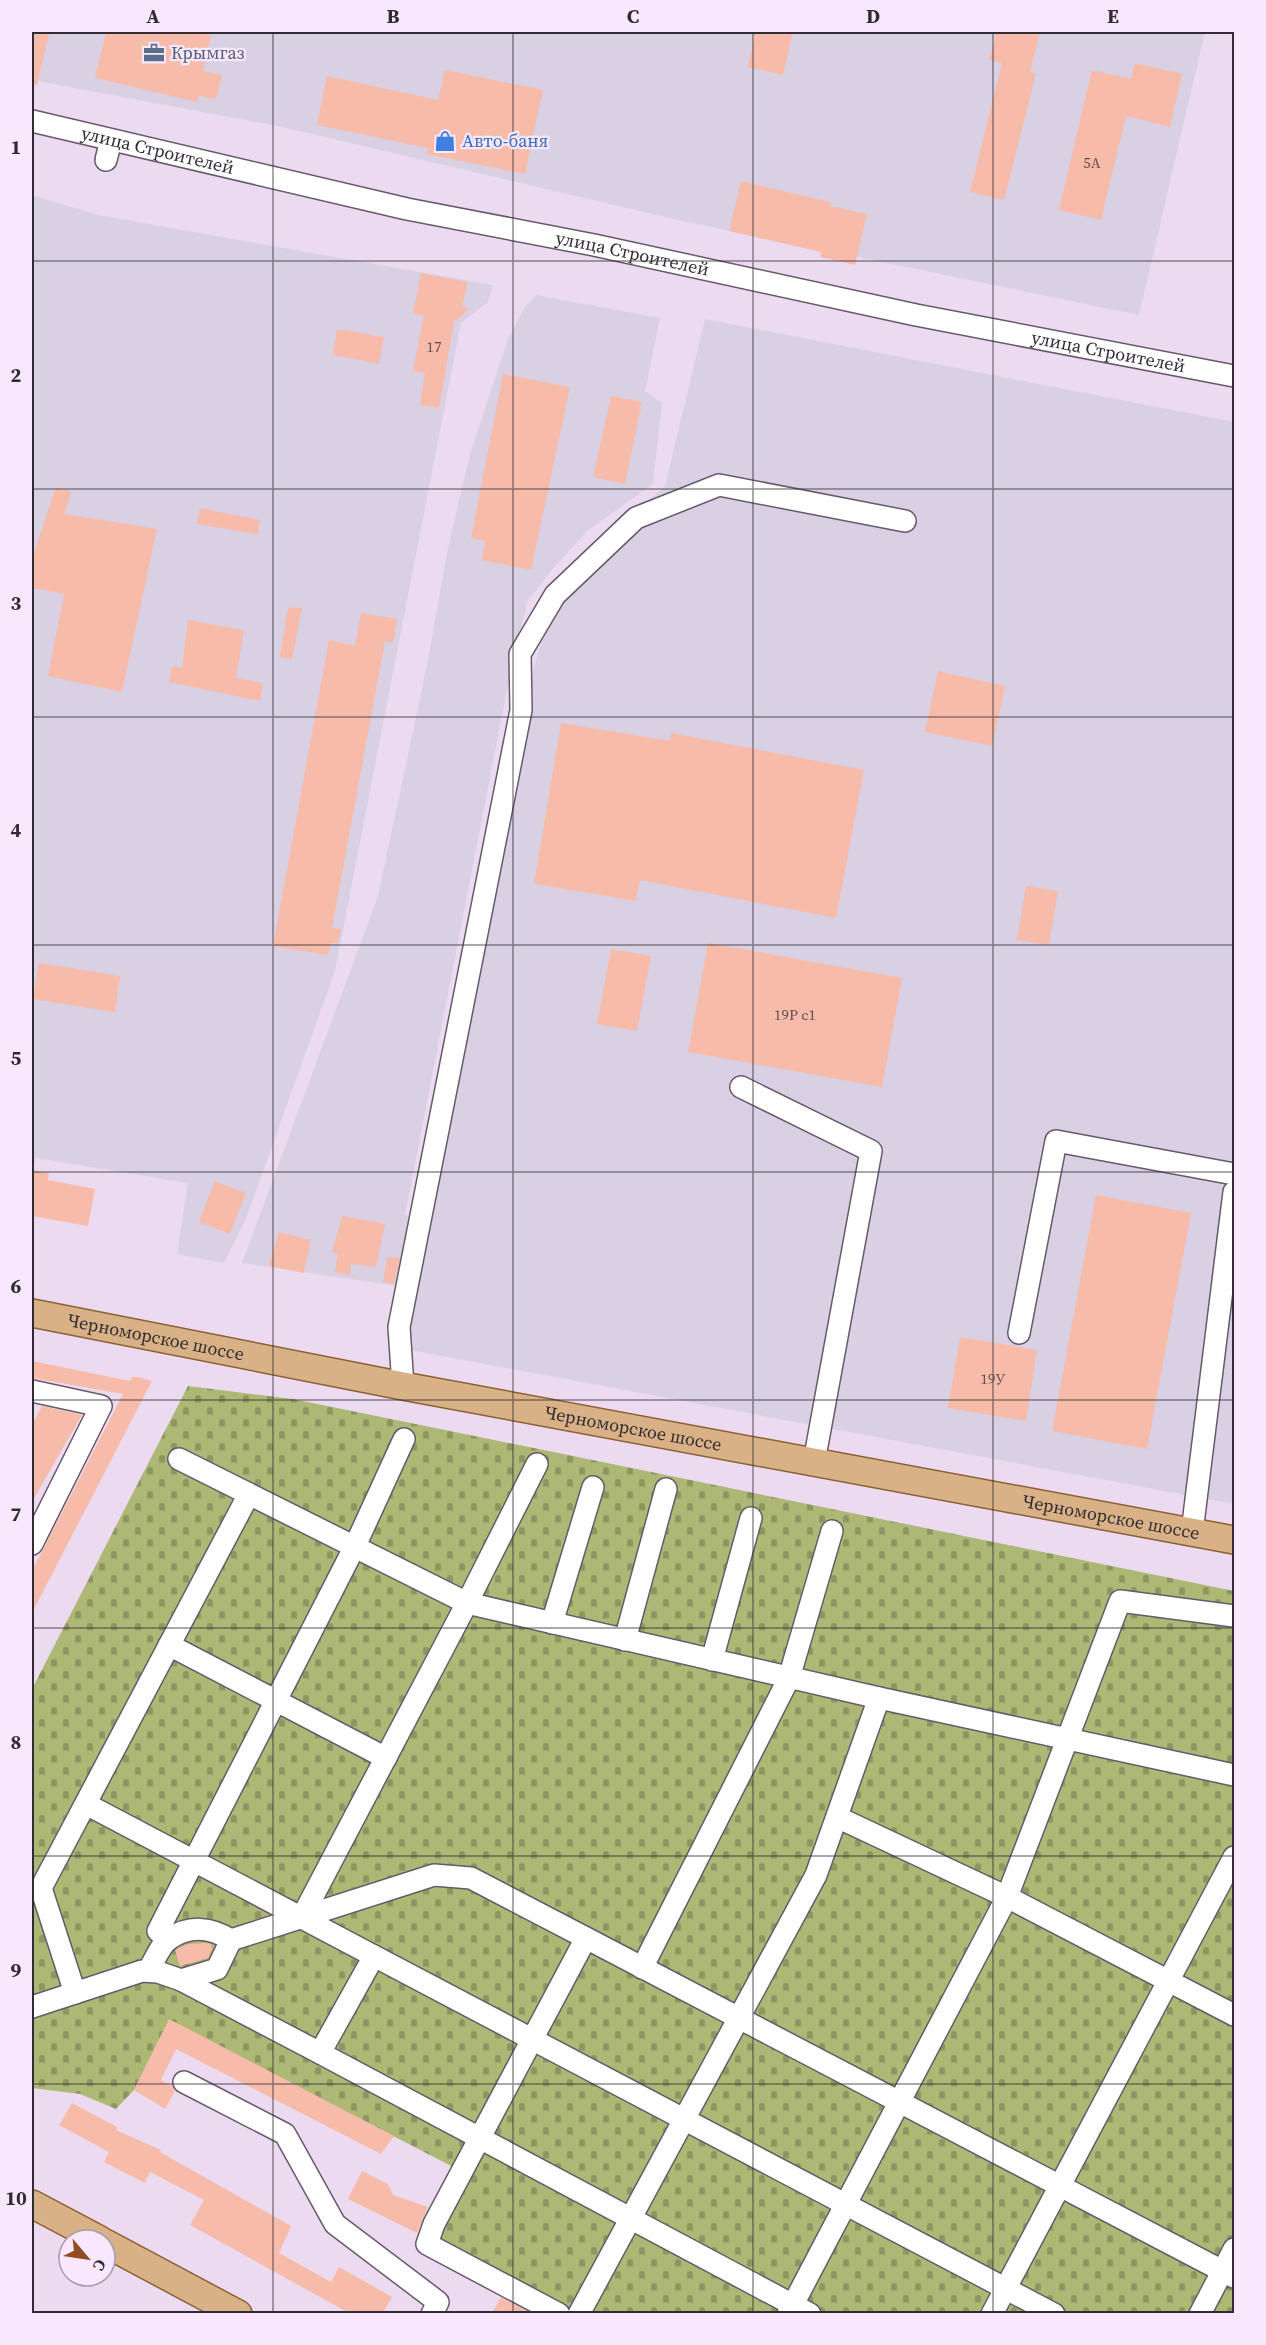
<svg xmlns="http://www.w3.org/2000/svg" width="1266" height="2345" font-family="'Source Serif 4',serif">
  <style>
    .industrial { fill: #d9d0e4 }
    .cemetery { fill: url(#cemetery-stones) }
    .building { fill: #f7bba9 }
    .lines { fill: none; stroke-linecap: round; stroke-linejoin: round }
    .minor-casing { stroke: #67596a; stroke-width: 24 }
    .major-casing { stroke: #8d6034; stroke-width: 30 }
    .minor { stroke: #fff; stroke-width: 21 }
    .major { stroke: #d8b186; stroke-width: 27 }
    .grid { fill: none; stroke: #312b33; stroke-width: 1.5; stroke-opacity: 0.55 }
    .labels { text-anchor: middle; stroke-width: 4.5; stroke-linejoin: round; paint-order: stroke }
    .number-label { font-size: 15px; fill: #624f50 }
    .service-label { font-size: 18px; fill: #4e5e75; stroke: #f9e8fd; text-anchor: start }
    .shop-label { font-size: 18px; fill: #366cbe; stroke: #f9e8fd; text-anchor: start }
    .street-label { font-size: 18px; fill: #312b33; stroke: #f9e8fd }
    .neatline { fill: none; stroke: #312b33; stroke-width: 2 }
    .grid-label { font-size: 20px; text-anchor: middle; font-weight: bold; fill: #312b33 }
  </style>
  <defs>
    <pattern id="cemetery-stones" width="16" height="16" patternUnits="userSpaceOnUse" patternTransform="scale(1.5)"><rect width="16" height="16" fill="#adb875"/><path d="M2 7V4a2 2 0 0 1 4 0v3zM10 15v-3a2 2 0 0 1 4 0v3z" fill="#8d9661"/></pattern>
  </defs>
  <rect width="100%" height="100%" fill="#ecdbf0"/>
  <g class="industrial">
    <polygon points="32,32 1205,32 1139,315 682,221 278,126 32,80"/>
    <polygon points="32,195 98,215 493,285 488,302 461,323 335,971 246,1219 224,1263 177,1254 188,1183 36,1158 32,1169"/>
    <polygon points="536,295 660,318 645,391 662,403 653,484 587,531 551,571 527,602 507,690 405,1215 416,1217 404,1287 242,1263 378,896 427,665 448,548 470,454 508,339 525,307"/>
    <polygon points="705,319 1234,422 1234,1504 405,1349 489,833 559,577 665,486"/>
  </g>
  <polygon class="cemetery" points="188,1386 293,1399 1234,1591 1234,2313 530,2313 534,2308 422,2247 453,2167 169,2020 134,2090 116,2109 80,2094 32,2088 32,1689"/>
  <g class="building">
    <polygon points="32,32 49,34 37,85 32,84"/>
    <polygon points="106,32 194,32 211,35 203,71 222,75 216,99 199,96 197,102 95,78"/>
    <polygon points="755,32 793,32 783,75 748,67"/>
    <polygon points="997,32 1040,32 1030,72 1036,74 1004,200 970,192 1002,63 989,60"/>
    <polygon points="1135,63 1182,74 1170,127 1126,116 1101,220 1059,210 1092,70 1131,79"/>
    <polygon points="445,70 543,90 525,174 427,154 428,148 317,125 327,76 438,100"/>
    <polygon points="741,181 830,202 830,206 867,214 855,265 820,257 821,252 729,231"/>
    <polygon points="421,273 468,282 462,306 469,309 454,322 439,408 420,405 425,373 413,371 424,315 413,314"/>
    <polygon points="337,329 384,337 379,364 333,355"/>
    <polygon points="503,374 570,387 531,570 482,560 485,541 471,538"/>
    <polygon points="611,396 642,402 625,484 593,477"/>
    <polygon points="56,487 71,492 64,514 157,529 122,692 48,676 64,594 32,588 32,559"/>
    <polygon points="200,508 260,520 258,534 197,524"/>
    <polygon points="288,607 302,608 292,659 280,657"/>
    <polygon points="361,613 397,619 393,643 385,641 332,928 341,929 338,943 331,943 328,955 273,946 329,640 355,646"/>
    <polygon points="188,620 244,630 236,678 263,683 260,701 169,682 172,666 182,668"/>
    <polygon points="938,671 1005,686 992,746 925,732"/>
    <polygon points="561,723 670,741 671,733 864,770 836,918 640,880 636,901 534,884"/>
    <polygon points="1026,886 1058,891 1049,945 1017,940"/>
    <polygon points="708,943 902,978 882,1087 688,1052"/>
    <polygon points="611,949 651,956 637,1031 597,1024"/>
    <polygon points="39,963 120,976 115,1012 33,999"/>
    <polygon points="32,1170 49,1173 48,1180 95,1189 88,1226 32,1216"/>
    <polygon points="215,1181 246,1193 230,1234 199,1222"/>
    <polygon points="1096,1195 1191,1213 1147,1449 1052,1431"/>
    <polygon points="342,1216 385,1224 376,1267 351,1264 350,1275 335,1272 338,1254 332,1252"/>
    <polygon points="279,1232 311,1240 304,1273 269,1266"/>
    <polygon points="387,1257 400,1258 394,1284 383,1282"/>
    <polygon points="960,1337 1037,1350 1026,1421 948,1408"/>
    <polygon points="32,1361 130,1381 132,1377 138,1377 152,1381 32,1613 32,1571 123,1394 32,1378"/>
    <polygon points="42,1406 82,1415 32,1502 32,1425"/>
    <polygon points="205,1943 211,1944 212,1949 208,1958 180,1966 175,1950 188,1944"/>
    <polygon points="169,2019 394,2136 381,2154 176,2049 161,2080 172,2086 175,2091 165,2109 134,2090"/>
    <polygon points="72,2103 117,2127 116,2130 161,2150 160,2152 291,2226 279,2253 331,2282 339,2267 392,2297 383,2313 349,2313 190,2225 204,2200 150,2172 145,2183 104,2162 109,2152 59,2125"/>
    <polygon points="362,2171 388,2184 393,2195 428,2207 417,2233 348,2199"/>
    <polygon points="501,2297 531,2313 492,2313"/>
  </g>
  <g class="lines">
    <defs>
      <g id="minor">
        <path id="s1" d="M32 121 407 209 594 245 916 315 1234 376"/>
        <polyline points="106,160 111,140"/>
        <polyline points="741,1087 871,1151 814,1462"/>
        <polyline points="1019,1333 1056,1141 1234,1174"/>
        <polyline points="403,1386 399,1327 521,710 520,654 555,595 636,518 719,485 905,521"/>
        <polyline points="32,1391 101,1406 32,1544"/>
        <polyline points="249,1494 467,1603 879,1698 1234,1775"/>
        <polyline points="1192,1532 1234,1192"/>
        <polyline points="552,1623 593,1487"/>
        <polyline points="625,1640 666,1489"/>
        <polyline points="169,1645 386,1758"/>
        <polyline points="712,1660 751,1518"/>
        <polyline points="86,1804 374,1956 320,2053 181,1980"/>
        <polyline points="837,1817 1007,1897 1234,2015"/>
        <polyline points="302,1917 467,1603 537,1464"/>
        <polyline points="586,1938 1234,2277"/>
        <polyline points="168,1940 158,1931 355,1546 404,1439"/>
        <polyline points="374,1956 1054,2314"/>
        <polyline points="642,1968 789,1678 832,1531"/>
        <path d="M148 1971C154 1962 160 1945 169 1939 189 1925 211 1927 231 1940"/>
        <polyline points="75,1993 41,1888 249,1494 179,1459"/>
        <polyline points="32,2007 142,1971 158,1972 181,1980 217,1969 231,1940 434,1875 471,1878 586,1938 434,2224 427,2244 559,2314"/>
        <polyline points="320,2053 810,2314"/>
        <polyline points="184,2082 285,2134 335,2224 438,2302 432,2314"/>
        <polyline points="579,2314 816,1875 879,1698"/>
        <polyline points="788,2314 1007,1897 1120,1601 1234,1616"/>
        <polyline points="992,2314 1234,1857"/>
        <polyline points="1200,2314 1234,2249"/>
      </g>
      <g id="major">
        <path id="s2" d="M32 1313 403 1386 1234 1540"/>
        <polyline points="32,2204 100,2240"/>
        <polyline points="105,2243 238,2314"/>
      </g>
    </defs>
    <use href="#minor" class="minor-casing"/>
    <use href="#major" class="major-casing"/>
    <use href="#minor" class="minor"/>
    <use href="#major" class="major"/>
  </g>
  <path class="grid" d="M273 32V2314M513 32V2314M753 32V2314M993 32V2314M32 261H1234M32 489H1234M32 717H1234M32 945H1234M32 1172H1234M32 1400H1234M32 1628H1234M32 1856H1234M32 2084H1234"/>
  <defs>
    <symbol id="office-bare" viewBox="-9 -9 18 18"><path d="M-6-3h4V-5.5h4V-3h4V5H-6ZM-1-4.5V-3h2v-1.5ZM-6 0V1H6V0Z" fill="#5c6f8a" stroke="#f9e8fd" stroke-width="2.5" paint-order="stroke"/></symbol>
    <symbol id="shop-bare" viewBox="-9 -9 18 18"><path d="M-5-2.5h2.3a2.7 3.5 0 0 1 5.4 0H5L5.5 6h-11ZM-1.5-2.5h3a1.5 2.3 0 0 0-3 0Z" fill="#3f7fe0" stroke="#f9e8fd" stroke-width="2.5" paint-order="stroke"/></symbol>
  </defs>
  <g fill-rule="evenodd">
    <use href="#office-bare" x="139" y="38" width="30" height="30"/>
    <use href="#shop-bare" x="430" y="126" width="30" height="30"/>
  </g>
  <g class="labels">
    <g class="number-label">
      <text x="1092" y="168">5А</text>
      <text x="434" y="352">17</text>
      <text x="795" y="1020">19Р с1</text>
      <text x="993" y="1384">19У</text>
    </g>
    <g class="service-label">
      <text x="171" y="59">Крымгаз</text>
    </g>
    <g class="shop-label">
      <text x="462" y="147">Авто-баня</text>
    </g>
    <g class="street-label">
      <text dy="6" stroke="none"><textPath href="#s1" startOffset="129">улица Строителей</textPath></text>
      <text dy="6" stroke="none"><textPath href="#s1" startOffset="615">улица Строителей</textPath></text>
      <text dy="6" stroke="none"><textPath href="#s1" startOffset="1101">улица Строителей</textPath></text>
      <text dy="6" stroke="none"><textPath href="#s2" startOffset="126">Черноморское шоссе</textPath></text>
      <text dy="6" stroke="none"><textPath href="#s2" startOffset="612">Черноморское шоссе</textPath></text>
      <text dy="6" stroke="none"><textPath href="#s2" startOffset="1098">Черноморское шоссе</textPath></text>
    </g>
  </g>
  <rect width="1266" height="2345" fill="none" stroke="#f9e8fd" stroke-width="66"/>
  <g transform="translate(87 2258) rotate(119)"><circle r="28" fill="#f9e8fd" stroke="#a99cac" stroke-width="1.5"/>
  <path d="M0-4.5L10 22L0 15L-10 22Z" fill="#914c22"/>
  <text y="-9" font-size="16" font-weight="bold" text-anchor="middle" fill="#312b33">С</text>
  </g>
  <rect x="33" y="33" width="1200" height="2279" class="neatline"/>
  <g class="grid-label">
    <text x="153" y="23">A</text>
    <text x="393" y="23">B</text>
    <text x="633" y="23">C</text>
    <text x="873" y="23">D</text>
    <text x="1113" y="23">E</text>
    <text x="16" y="154">1</text>
    <text x="16" y="382">2</text>
    <text x="16" y="610">3</text>
    <text x="16" y="837">4</text>
    <text x="16" y="1065">5</text>
    <text x="16" y="1293">6</text>
    <text x="16" y="1521">7</text>
    <text x="16" y="1749">8</text>
    <text x="16" y="1977">9</text>
    <text x="16" y="2205">10</text>
  </g>
</svg>
